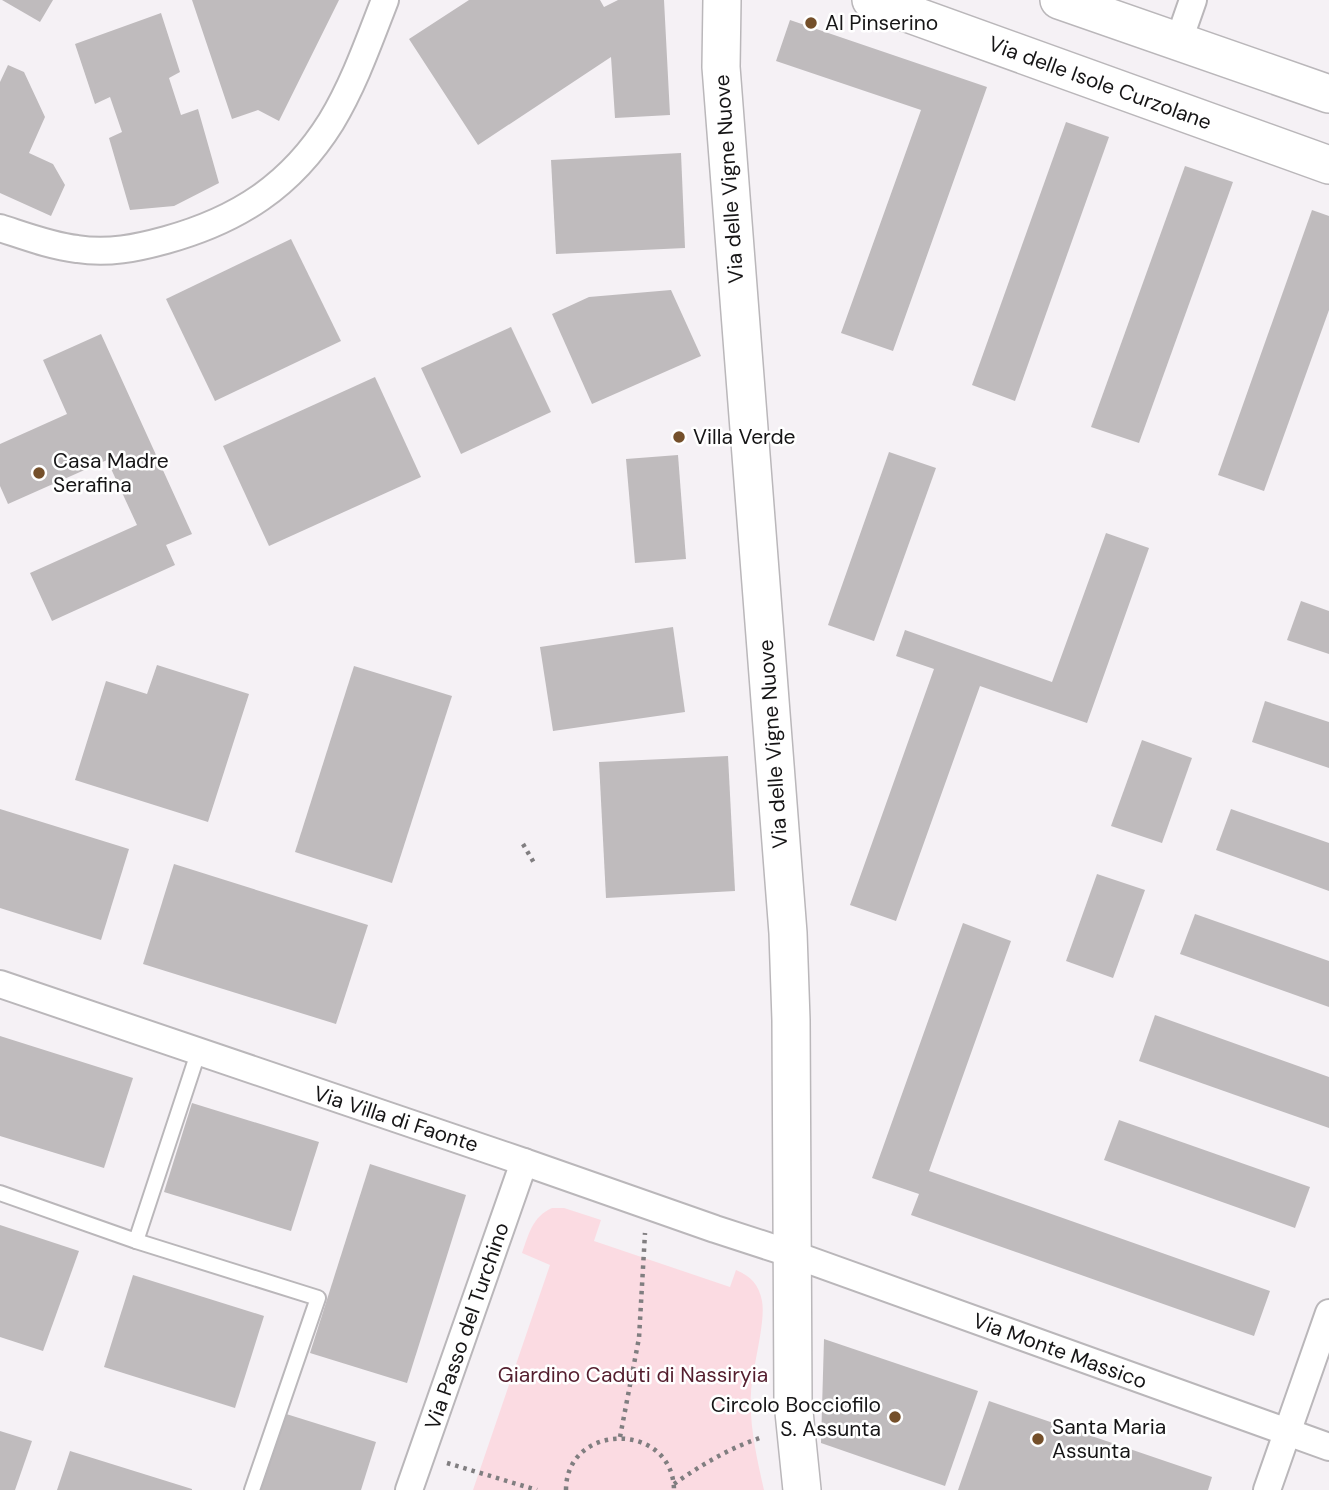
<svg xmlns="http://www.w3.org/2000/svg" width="1329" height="1490" font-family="'DM Sans',sans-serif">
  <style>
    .green { fill: #fbdbe2 }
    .building { fill: #bfbbbd }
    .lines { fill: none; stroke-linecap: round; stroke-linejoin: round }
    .lane-casing { stroke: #bab7ba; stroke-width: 18 }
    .street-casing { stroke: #bab7ba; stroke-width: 30 }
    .secondary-casing { stroke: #bab7ba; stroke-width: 40 }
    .path { stroke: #807e80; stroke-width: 4.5; stroke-dasharray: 3.5 5; stroke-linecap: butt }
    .lane { stroke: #fff; stroke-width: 14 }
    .street { stroke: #fff; stroke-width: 26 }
    .secondary { stroke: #fff; stroke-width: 37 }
    .poi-dot { fill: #744f2a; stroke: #fff; stroke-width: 2.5 }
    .labels { text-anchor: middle; stroke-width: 5; stroke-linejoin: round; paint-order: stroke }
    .poi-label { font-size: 21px; fill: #161516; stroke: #fff; text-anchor: start }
    .street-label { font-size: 21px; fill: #161516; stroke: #fff }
    .park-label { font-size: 21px; fill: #541e2e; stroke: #fff }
  </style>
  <rect width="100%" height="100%" fill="#f5f1f5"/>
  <path class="green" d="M552 1208H564L601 1220 594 1241 730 1287 736 1270C751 1276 759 1285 762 1301 766 1322 752 1369 751 1393 749 1425 757 1459 764 1490H473L550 1265 522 1253C529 1234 532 1217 552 1208Z"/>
  <g class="building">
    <polygon points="2,0 53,0 40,22"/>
    <polygon points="192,0 339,0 279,121 258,110 232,119"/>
    <polygon points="469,0 600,0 604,7 618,0 664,0 670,115 615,118 611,57 478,145 409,39"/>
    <polygon points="161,13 180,72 169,78 181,115 198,109 219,183 174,206 130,210 109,138 122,132 110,97 95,104 75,44"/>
    <polygon points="790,20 987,87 893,351 841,333 921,110 776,61"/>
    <polygon points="8,65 24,72 45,117 29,153 53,164 65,185 51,216 0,193 0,82"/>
    <polygon points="1066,122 1109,137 1015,401 972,385"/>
    <polygon points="681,153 685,248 556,254 551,160"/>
    <polygon points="1185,166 1233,182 1139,443 1091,427"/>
    <polygon points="1312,210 1329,216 1329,310 1264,491 1218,475"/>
    <polygon points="291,239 341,341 215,401 166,299"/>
    <polygon points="671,290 701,356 592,404 552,314 589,297"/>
    <polygon points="511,327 551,412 461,454 421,368"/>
    <polygon points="101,334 192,534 166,545 175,565 52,621 30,573 137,525 107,460 8,504 0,486 0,444 67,414 43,360"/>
    <polygon points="375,377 421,477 269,546 223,446"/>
    <polygon points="889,452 936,468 874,641 828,625"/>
    <polygon points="678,455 686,559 635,563 626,459"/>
    <polygon points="1106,533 1149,548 1087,723 980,686 896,921 850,905 934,669 896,656 905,630 1052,682"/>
    <polygon points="1301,601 1329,611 1329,654 1287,640"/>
    <polygon points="673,627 685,712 553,731 540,647"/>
    <polygon points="157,665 249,694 208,822 75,780 106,681 147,694"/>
    <polygon points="354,666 452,696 392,883 295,852"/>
    <polygon points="1265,701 1329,722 1329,768 1252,742"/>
    <polygon points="1142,740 1192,758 1162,843 1111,826"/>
    <polygon points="728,756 735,891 606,898 599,762"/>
    <polygon points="0,809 129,849 101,940 0,908"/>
    <polygon points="1231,809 1329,843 1329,891 1216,850"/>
    <polygon points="174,864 368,925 336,1024 143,964"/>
    <polygon points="1097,874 1145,890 1113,978 1066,961"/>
    <polygon points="1195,914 1329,961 1329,1007 1180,954"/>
    <polygon points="963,923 1011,941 929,1171 1270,1291 1254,1336 911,1215 919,1194 872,1178"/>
    <polygon points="1155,1015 1329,1077 1329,1128 1139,1061"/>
    <polygon points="0,1036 133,1078 104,1168 0,1136"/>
    <polygon points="192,1103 319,1142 291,1231 164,1192"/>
    <polygon points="1119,1120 1310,1187 1295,1228 1104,1160"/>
    <polygon points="370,1164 466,1195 407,1383 310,1353"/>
    <polygon points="0,1225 79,1251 43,1351 0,1337"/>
    <polygon points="133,1275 264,1316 235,1408 104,1367"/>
    <polygon points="824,1339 978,1391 945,1486 821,1443"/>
    <polygon points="989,1401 1212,1477 1208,1490 958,1490"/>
    <polygon points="283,1413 376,1442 361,1490 259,1490"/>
    <polygon points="0,1431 32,1441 15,1490 0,1490"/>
    <polygon points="70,1451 192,1489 192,1490 57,1490"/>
  </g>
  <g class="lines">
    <defs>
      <g id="lane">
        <polyline points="0,1193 136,1241 198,1053"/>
        <polyline points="136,1241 318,1298 252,1490"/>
      </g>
      <g id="street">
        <polyline points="1178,43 1193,0"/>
        <path d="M0 228C25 236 51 246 77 249 108 254 137 248 166 240 238 220 291 186 331 122 354 84 369 41 385 0"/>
        <polyline points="0,984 524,1162 715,1229 792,1254 1329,1447"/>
        <polyline points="409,1490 524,1162"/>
        <polyline points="1267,1490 1329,1313"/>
      </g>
      <g id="secondary">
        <polyline points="722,0 721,67 788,933 791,1020 793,1402 802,1490"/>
        <polyline points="871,0 1329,165"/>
        <polyline points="1059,0 1329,94"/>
      </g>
    </defs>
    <use href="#lane" class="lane-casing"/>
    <use href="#street" class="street-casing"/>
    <use href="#secondary" class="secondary-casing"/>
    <g class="path">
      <polyline points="523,844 534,863"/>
      <polyline points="620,1437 639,1338 645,1233"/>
      <polyline points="447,1463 537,1490"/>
      <path d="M674 1484C701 1465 731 1447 763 1437"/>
      <path d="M566 1490C566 1422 673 1421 674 1490"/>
    </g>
    <use href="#lane" class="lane"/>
    <use href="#street" class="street"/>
    <use href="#secondary" class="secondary"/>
  </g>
  <g class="poi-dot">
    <circle cx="811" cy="23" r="7"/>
    <circle cx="679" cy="437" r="7"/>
    <circle cx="39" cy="473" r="7"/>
    <circle cx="895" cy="1417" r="7"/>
    <circle cx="1038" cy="1439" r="7"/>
  </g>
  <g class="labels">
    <g class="poi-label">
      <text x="825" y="30">Al Pinserino</text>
      <text x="693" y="444">Villa Verde</text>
      <text x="53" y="468">Casa Madre<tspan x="53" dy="24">Serafina</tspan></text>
      <text x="881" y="1412" text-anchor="end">Circolo Bocciofilo<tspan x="881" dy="24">S. Assunta</tspan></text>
      <text x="1052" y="1434">Santa Maria<tspan x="1052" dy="24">Assunta</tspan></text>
    </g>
    <g class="street-label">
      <text transform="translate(1100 83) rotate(20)" y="7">Via delle Isole Curzolane</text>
      <text transform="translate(729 179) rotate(-94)" y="7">Via delle Vigne Nuove</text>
      <text transform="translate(773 744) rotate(-94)" y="7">Via delle Vigne Nuove</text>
      <text transform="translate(396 1119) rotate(18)" y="7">Via Villa di Faonte</text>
      <text transform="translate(467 1326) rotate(-71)" y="7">Via Passo del Turchino</text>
      <text transform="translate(1060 1351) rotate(20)" y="7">Via Monte Massico</text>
    </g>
    <g class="park-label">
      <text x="633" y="1382">Giardino Caduti di Nassiryia</text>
    </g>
  </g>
</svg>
